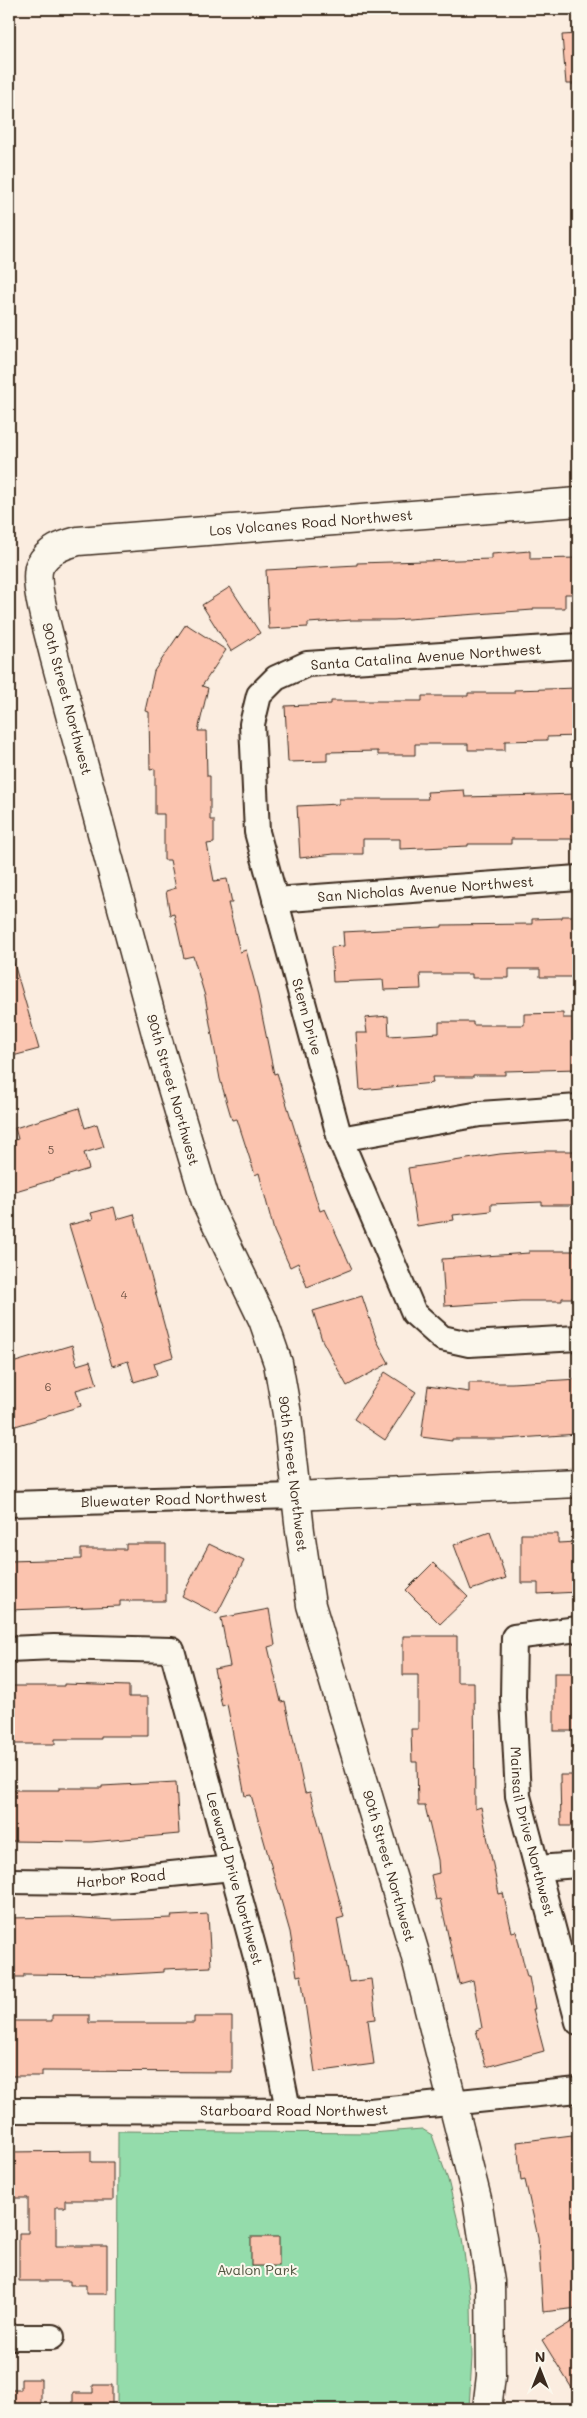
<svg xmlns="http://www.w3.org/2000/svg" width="587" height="2418" font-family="Mali,sans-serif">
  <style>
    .green { fill: #94dcab; stroke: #688364 }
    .building { fill: #fbc4af; stroke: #3b2a1e }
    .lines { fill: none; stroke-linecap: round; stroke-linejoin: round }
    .minor-casing { stroke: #3b2a1e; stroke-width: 28 }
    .tertiary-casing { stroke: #3b2a1e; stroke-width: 31 }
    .minor { stroke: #fbf7ec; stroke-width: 24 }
    .tertiary { stroke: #fbf7ec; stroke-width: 28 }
    .labels { text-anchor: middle; stroke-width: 4; stroke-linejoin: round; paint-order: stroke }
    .number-label { font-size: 11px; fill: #6b5042 }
    .street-label { font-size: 14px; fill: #3b2a1e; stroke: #fbf7ec }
    .park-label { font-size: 14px; fill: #515641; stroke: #fbf7ec }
  </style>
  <rect width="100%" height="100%" fill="#fbede0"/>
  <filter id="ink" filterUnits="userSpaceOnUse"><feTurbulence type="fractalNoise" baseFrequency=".02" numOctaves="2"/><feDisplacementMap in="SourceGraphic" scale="10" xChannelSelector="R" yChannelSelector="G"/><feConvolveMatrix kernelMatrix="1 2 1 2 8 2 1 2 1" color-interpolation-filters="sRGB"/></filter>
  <g filter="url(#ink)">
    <polygon class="green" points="422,2129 432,2135 448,2180 462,2238 471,2303 472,2357 469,2409 117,2409 118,2131 372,2133"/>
    <g class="building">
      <polygon points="578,34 578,84 566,84 562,35"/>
      <polygon points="530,551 530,559 577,558 578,594 565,594 565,608 533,608 533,610 394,620 352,620 308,623 308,627 269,629 266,570 357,565 357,563 492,559 492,554"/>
      <polygon points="230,587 260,633 231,651 202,605"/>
      <polygon points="186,624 226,650 202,686 208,688 198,731 206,731 207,776 210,776 210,820 214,820 214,843 207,844 214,881 227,879 232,903 228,903 240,952 246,950 257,991 274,1074 277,1073 320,1211 325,1209 352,1269 307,1287 298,1263 290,1267 274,1231 259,1173 255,1175 237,1119 232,1120 220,1079 205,996 193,956 184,958 174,914 170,915 166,891 176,888 170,860 164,860 164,814 155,814 155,769 150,770 149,712 145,711 154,671"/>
      <polygon points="578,688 578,736 547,737 547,740 505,741 505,750 468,750 468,744 415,744 415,755 378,755 378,751 327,752 327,761 288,762 285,706 331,704 331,701 422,701 422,696 468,696 468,693 514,693 514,690"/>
      <polygon points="464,790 465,797 578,794 578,839 511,839 511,844 468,844 468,846 400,849 400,839 363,839 363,854 334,854 300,858 297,806 339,804 339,799 428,799 427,792"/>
      <polygon points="562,916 578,916 578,977 540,977 540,969 509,969 509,978 472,978 472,974 420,974 421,989 384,990 383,980 333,982 331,947 344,946 343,932 442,927 442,925 532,924 532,919 562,918"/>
      <polygon points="13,960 39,1049 9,1057 9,961"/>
      <polygon points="563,1013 563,1018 578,1018 578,1069 505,1071 505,1075 473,1075 473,1077 432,1077 433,1083 360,1090 356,1033 367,1033 365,1018 388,1016 389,1036 439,1033 439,1022 473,1022 473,1025 524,1025 524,1014"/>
      <polygon points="79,1108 85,1128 97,1124 104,1147 84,1153 89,1169 9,1193 9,1142 18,1139 15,1128"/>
      <polygon points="542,1151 574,1151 574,1205 542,1205 542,1202 491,1204 491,1211 453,1215 454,1220 417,1226 408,1168 500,1154"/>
      <polygon points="114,1207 117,1219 134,1214 173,1357 154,1363 157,1375 134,1382 128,1361 112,1366 69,1225 93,1219 91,1213"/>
      <polygon points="529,1251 578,1251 578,1298 562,1298 562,1301 521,1301 445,1306 442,1259 529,1253"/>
      <polygon points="362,1296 377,1341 389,1363 347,1386 322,1340 313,1311"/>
      <polygon points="72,1345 77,1365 90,1361 97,1384 76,1390 81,1406 9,1428 9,1364"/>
      <polygon points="385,1372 416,1392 385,1440 354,1419"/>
      <polygon points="578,1379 578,1434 505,1439 452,1439 452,1441 421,1437 428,1386 469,1392 469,1383 512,1383"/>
      <polygon points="490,1532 506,1578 471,1590 454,1545"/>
      <polygon points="521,1534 558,1534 558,1543 578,1542 578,1592 538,1594 538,1583 521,1583"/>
      <polygon points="126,1544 166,1544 166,1601 120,1601 120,1606 9,1610 9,1561 81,1559 81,1549 126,1549"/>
      <polygon points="209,1544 244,1561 217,1614 182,1596"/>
      <polygon points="433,1563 468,1597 440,1624 406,1590"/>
      <polygon points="269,1609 275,1645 268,1647 281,1702 285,1701 305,1793 310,1792 344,1917 337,1919 349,1982 371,1979 376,2019 368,2020 374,2064 315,2072 301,1975 297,1976 290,1932 251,1795 245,1796 227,1704 222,1706 214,1669 230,1666 221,1618"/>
      <polygon points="403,1636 457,1636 457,1682 474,1682 475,1809 481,1807 499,1894 503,1893 512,1932 516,1931 527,1977 529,1977 535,2009 533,2009 544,2051 486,2067 476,2030 482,2028 473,1980 459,1984 440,1899 436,1900 431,1875 439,1873 438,1860 425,1806 418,1806 417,1762 412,1762 411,1729 418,1729 418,1675 403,1675"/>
      <rect x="554" y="1673" width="24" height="58"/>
      <polygon points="64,1684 129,1686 129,1697 148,1697 148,1736 101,1736 101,1739 55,1739 55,1744 9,1744 9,1686 64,1686"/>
      <polygon points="560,1775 578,1775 578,1826 561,1826"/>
      <polygon points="176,1782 179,1834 91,1842 9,1841 9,1790 59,1790 59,1788 102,1788 102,1786"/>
      <polygon points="208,1914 211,1967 164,1969 164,1972 113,1975 24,1974 24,1977 9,1977 9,1918 69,1917 113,1920 172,1918 171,1916"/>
      <polygon points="52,2015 89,2015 89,2023 194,2023 194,2017 232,2017 232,2072 42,2071 42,2076 9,2076 9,2021 52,2021"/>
      <polygon points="572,2135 578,2187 578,2308 543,2312 538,2237 525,2180 521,2181 517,2142"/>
      <polygon points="91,2151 91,2162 113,2162 113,2200 65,2200 65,2207 56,2207 56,2246 107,2246 107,2294 86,2294 86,2285 70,2285 70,2281 19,2281 19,2233 28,2233 28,2198 9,2198 9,2152"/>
      <rect x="251" y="2237" width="28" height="29"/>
      <polygon points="578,2318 578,2398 542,2340"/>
      <polygon points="21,2379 41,2379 41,2409 9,2409 9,2390 21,2390"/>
      <polygon points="93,2385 112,2385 112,2409 73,2409 73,2393 93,2393"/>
    </g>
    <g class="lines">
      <defs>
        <g id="minor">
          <path id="s1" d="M578 646 307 664 276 678 259 695 252 724 257 832 340 1139 414 1313 442 1338 469 1344 578 1338"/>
          <path id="s2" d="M275 900 578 878"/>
          <polyline points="340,1139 480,1114 578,1107"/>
          <path id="s3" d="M9 1504 295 1496"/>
          <path id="s4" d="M578 1629 514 1637 513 1697 518 1796 578 2022"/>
          <path id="s5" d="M9 1649 54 1647 172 1650 262 1979 288 2109"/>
          <polyline points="538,1868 578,1865"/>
          <path id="s6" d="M9 1881 90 1882 232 1868"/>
          <path id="s7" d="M9 2110 370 2111 578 2090"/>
          <polyline points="9,2337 52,2337"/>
        </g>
        <g id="tertiary">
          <polyline points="295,1496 578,1483"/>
          <path id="s8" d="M487 2409 491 2376 490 2282 477 2199 414 1950 311 1605 300 1531 287 1414 278 1363 263 1320 206 1202 158 1041 54 655C50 637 32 580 40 565 48 550 63 545 78 541L578 502"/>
        </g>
      </defs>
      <use href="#minor" class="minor-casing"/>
      <use href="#tertiary" class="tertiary-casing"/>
      <use href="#minor" class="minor"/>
      <use href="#tertiary" class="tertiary"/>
    </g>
  </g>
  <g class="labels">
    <g class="number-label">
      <text x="51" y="1154">5</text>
      <text x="124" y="1299">4</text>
      <text x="48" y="1391">6</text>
    </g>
    <g class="street-label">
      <text dy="5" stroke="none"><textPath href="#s8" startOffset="2189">Los Volcanes Road Northwest</textPath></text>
      <text transform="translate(426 657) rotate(-4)" y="5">Santa Catalina Avenue Northwest</text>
      <text transform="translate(67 699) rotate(75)" y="5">90th Street Northwest</text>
      <text dy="5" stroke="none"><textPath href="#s2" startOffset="151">San Nicholas Avenue Northwest</textPath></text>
      <text dy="5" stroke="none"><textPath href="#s1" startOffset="659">Stern Drive</textPath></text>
      <text transform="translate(173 1090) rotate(74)" y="5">90th Street Northwest</text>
      <text transform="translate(293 1474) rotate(83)" y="5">90th Street Northwest</text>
      <text dy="5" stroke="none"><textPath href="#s3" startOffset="165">Bluewater Road Northwest</textPath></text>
      <text dy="5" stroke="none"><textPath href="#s4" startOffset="261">Mainsail Drive Northwest</textPath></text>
      <text transform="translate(389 1866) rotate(74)" y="5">90th Street Northwest</text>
      <text dy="5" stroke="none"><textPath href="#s6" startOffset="112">Harbor Road</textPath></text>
      <text dy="5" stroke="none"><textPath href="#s5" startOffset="400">Leeward Drive Northwest</textPath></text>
      <text dy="5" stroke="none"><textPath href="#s7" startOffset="285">Starboard Road Northwest</textPath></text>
    </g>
    <g class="park-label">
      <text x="257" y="2275">Avalon Park</text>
    </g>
  </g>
  <rect width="587" height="2418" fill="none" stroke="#fbf7ec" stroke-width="30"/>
  <rect x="15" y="15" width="557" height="2388" fill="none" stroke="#3b2a1e" stroke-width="2" filter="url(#ink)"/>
  <g transform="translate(540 2370)" stroke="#fbf7ec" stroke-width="4" paint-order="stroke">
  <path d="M0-4L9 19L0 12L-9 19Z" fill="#3b2a1e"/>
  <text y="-8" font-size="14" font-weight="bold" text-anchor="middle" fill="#3b2a1e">N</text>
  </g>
</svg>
